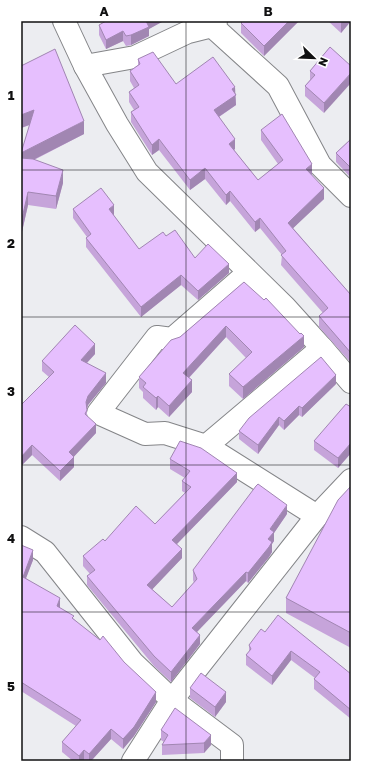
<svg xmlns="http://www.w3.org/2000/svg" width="372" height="782" font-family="'Golos Text',sans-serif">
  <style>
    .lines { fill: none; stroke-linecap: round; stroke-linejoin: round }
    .minor-casing { stroke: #848588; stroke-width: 24 }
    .minor { stroke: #fff; stroke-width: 22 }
    .wall { fill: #c6a4da }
    .shaded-wall { fill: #a186b2 }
    .building { fill: #e6bffe; stroke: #a186b2 }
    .grid { fill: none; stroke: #111112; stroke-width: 1; stroke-opacity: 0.55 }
    .neatline { fill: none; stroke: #111112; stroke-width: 1.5 }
    .grid-label { font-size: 13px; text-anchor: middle; font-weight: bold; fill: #111112 }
  </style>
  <rect width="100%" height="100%" fill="#ecedf1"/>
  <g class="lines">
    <defs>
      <g id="minor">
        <polyline points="64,21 85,66 117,124 147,172 285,307 322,348 351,382"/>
        <polyline points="212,26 278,86 320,165 351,196"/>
        <polyline points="85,66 135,57 188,32 212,26 216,21"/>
        <polyline points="248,273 172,339 157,337 98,413 145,434 165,433 206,446 317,516"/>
        <polyline points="206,446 322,348"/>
        <polyline points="21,537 45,552 133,663 172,700 232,745 232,761"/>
        <polyline points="133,761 172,700 317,516 351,480"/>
      </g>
    </defs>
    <use href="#minor" class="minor-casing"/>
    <use href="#minor" class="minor"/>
  </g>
  <g class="wall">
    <polygon points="162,21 149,29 149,36 131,45 126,46 123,41 106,49 99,35 99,25"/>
    <polygon points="299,21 264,56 241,33 241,23"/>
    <polygon points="328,21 351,21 341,33"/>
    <polygon points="330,47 324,113 305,96 305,86 310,80 310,71"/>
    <polygon points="138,59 176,84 235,94 236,105 219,117 235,149 234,150 258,180 278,164 261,140 261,130 312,174 311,175 324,199 293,228 351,295 351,363 319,327 319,316 323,313 281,265 282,255 260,228 255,232 230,201 226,205 205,179 190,190 159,150 152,155 131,122 131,112 134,110 129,102 129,92 134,88 130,81 130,71 138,65"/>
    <polygon points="21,66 84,134 34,160 63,183 56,209 28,205 21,236 21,158 30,125 21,128"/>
    <polygon points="351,139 351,178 336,162 336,153"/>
    <polygon points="73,209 114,215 113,215 139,249 166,236 195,258 229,273 198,300 181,285 141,317 86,247 86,238 87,237 73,218"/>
    <polygon points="244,282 304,347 243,399 229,386 229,374 246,358 226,337 189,378 192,392 169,417 158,407 156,410 143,398 143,392 139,388 139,377 180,337"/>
    <polygon points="95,354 87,363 106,383 88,405 87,408 87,416 96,433 73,457 74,467 60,481 32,455 21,466 49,377 42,371 42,361"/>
    <polygon points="336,384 302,417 299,415 284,430 279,425 258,454 239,439 239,431"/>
    <polygon points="351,407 351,453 338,468 314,450 314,441"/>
    <polygon points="170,459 237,482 177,544 182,558 152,589 172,607 194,583 193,580 193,570 287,514 274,533 274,541 272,544 272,552 269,557 248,583 246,581 197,632 200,644 171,682 154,666 87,585 87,576 90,574 83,566 83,556 105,541 155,524 185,493 182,491 182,481 185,478 170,469"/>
    <polygon points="351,486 351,648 286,613 286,598"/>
    <polygon points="21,545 33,560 26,578 60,607 60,608 74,619 156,702 134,736 123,749 111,739 91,761 85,761 84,760 83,761 73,761 62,752 62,742 76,726 21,691"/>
    <polygon points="265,632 351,674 351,719 314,689 314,679 315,678 291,660 272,685 246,665 246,655 249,652 249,645"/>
    <polygon points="190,688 226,702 215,717 190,698"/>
    <polygon points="161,730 211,745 204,753 162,755 162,745 164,742 161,740"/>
  </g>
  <g class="shaded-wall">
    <polygon points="146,21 162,21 162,22 149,29 149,36 131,45 131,35"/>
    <polygon points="289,21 299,21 264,56 264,46"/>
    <polygon points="342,21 351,21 341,33 341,23"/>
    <polygon points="123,31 123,41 106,49 106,40"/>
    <polygon points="351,73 351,83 324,113 324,103"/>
    <polygon points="235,87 236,105 214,120 214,110 232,89"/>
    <polygon points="34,110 34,123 21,128 21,115"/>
    <polygon points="84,121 84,134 21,166 21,153"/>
    <polygon points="159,139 159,150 152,155 152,145"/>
    <polygon points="235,139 235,149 229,154 229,144"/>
    <polygon points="312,164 312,174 306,179 306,169"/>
    <polygon points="205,168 205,179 190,190 190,180"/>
    <polygon points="63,170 63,183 56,209 56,196"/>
    <polygon points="324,188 324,199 288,233 288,223"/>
    <polygon points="230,191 230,201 226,205 226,195"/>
    <polygon points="28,192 28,205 21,236 21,223"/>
    <polygon points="114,205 114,215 109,219 109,209"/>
    <polygon points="260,218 260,228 255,232 255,222"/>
    <polygon points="229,264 229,273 198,300 198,291"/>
    <polygon points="181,275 181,285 141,317 141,307"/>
    <polygon points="226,326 226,337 183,384 183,373"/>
    <polygon points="304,336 304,347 243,399 243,387"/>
    <polygon points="95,344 95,354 81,369 81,360"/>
    <polygon points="106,373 106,383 88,405 86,412 86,402 88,396"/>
    <polygon points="336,375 336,384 302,417 302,408"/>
    <polygon points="192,380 192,392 169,417 169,406"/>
    <polygon points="158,396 158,407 156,410 156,398"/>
    <polygon points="299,406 299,415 284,430 284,421"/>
    <polygon points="279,417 279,425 258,454 258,445"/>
    <polygon points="96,424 96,433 69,462 69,452"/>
    <polygon points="351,443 351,453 338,468 338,458"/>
    <polygon points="32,445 32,455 21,466 21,457"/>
    <polygon points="74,457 74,467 60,481 60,471"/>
    <polygon points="237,473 237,482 172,549 172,540"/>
    <polygon points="287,505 287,514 274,533 274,541 272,544 272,552 269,557 248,583 248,573 268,539 270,529"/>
    <polygon points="182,549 182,558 147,595 147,585"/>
    <polygon points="33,550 33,560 23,586 23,577"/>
    <polygon points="246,572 246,581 192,637 192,628"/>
    <polygon points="60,598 60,607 57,615 57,606"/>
    <polygon points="200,635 200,644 171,682 171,672"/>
    <polygon points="291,651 291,660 272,685 272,676"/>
    <polygon points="156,692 156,702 134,736 123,749 123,739"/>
    <polygon points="226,692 226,702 215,717 215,707"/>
    <polygon points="111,729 111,739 91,761 89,761 89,754"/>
    <polygon points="211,735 211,745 204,753 204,743"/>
    <polygon points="84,750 84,760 83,761 79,761 79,756"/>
  </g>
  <g class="building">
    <polygon points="106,21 146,21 149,27 131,35 126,36 123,31 106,40 99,25"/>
    <polygon points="243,21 289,21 264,46 241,23"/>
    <polygon points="330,47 351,66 351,73 324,103 305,86 315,75 310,71"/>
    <polygon points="55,49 84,121 21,153 34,110 21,115 21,66"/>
    <polygon points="153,52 176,84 213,57 235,87 232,89 236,95 214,110 235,139 229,144 258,180 283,160 261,130 282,114 312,164 306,169 324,188 288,223 351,295 351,353 319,316 328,308 281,255 286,251 260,218 255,222 230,191 226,195 205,168 190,180 159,139 152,145 131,112 139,107 129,92 139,85 130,71 140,64 138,59"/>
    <polygon points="351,139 351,168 336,153"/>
    <polygon points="21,158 33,159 63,170 56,196 28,192 21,223"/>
    <polygon points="101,188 114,205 109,209 139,249 163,232 166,236 175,230 195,258 208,244 229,264 198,291 181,275 141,307 86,238 91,234 73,209"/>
    <polygon points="244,282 264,300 266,298 300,334 301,333 304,336 243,387 229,374 252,352 226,326 183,373 192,380 169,406 158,396 156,398 143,387 146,383 139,377 171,340 180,337"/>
    <polygon points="75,325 95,344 81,360 106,373 88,396 86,402 87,410 85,414 96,424 69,452 74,457 60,471 32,445 21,457 21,405 54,372 42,361"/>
    <polygon points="321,357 336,375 302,408 299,406 284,421 279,417 258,445 239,431 249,418"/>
    <polygon points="346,404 351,407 351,443 338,458 314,441"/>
    <polygon points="180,441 201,448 237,473 172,540 182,549 147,585 172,607 197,579 193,570 256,486 258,484 287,505 270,529 274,532 268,539 272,542 269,547 248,573 246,572 192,628 200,635 171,672 154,656 87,576 95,570 83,556 103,539 105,541 136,506 155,524 191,487 182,481 190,471 170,459"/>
    <polygon points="351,486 351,633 286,598 338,500"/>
    <polygon points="21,545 33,550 23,577 60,598 57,606 74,616 72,618 100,640 103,636 124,662 156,692 134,727 123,739 111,729 89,754 84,750 79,756 62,742 81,720 21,682"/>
    <polygon points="278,615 351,674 351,710 314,679 320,672 291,651 272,676 246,655 251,649 249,645 261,629 265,632"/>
    <polygon points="201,673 226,692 215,707 190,688"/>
    <polygon points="175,708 211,735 204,743 162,745 168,735 161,730"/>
  </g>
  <path class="grid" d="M186 21V761M21 170H351M21 317H351M21 465H351M21 612H351"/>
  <rect width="372" height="782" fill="none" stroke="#ffffff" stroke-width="44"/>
  <g transform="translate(314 58) rotate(113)" stroke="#ffffff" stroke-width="3" paint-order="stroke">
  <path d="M0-3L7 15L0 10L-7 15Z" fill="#111112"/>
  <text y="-6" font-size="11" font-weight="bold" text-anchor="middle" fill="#111112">N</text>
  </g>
  <rect x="22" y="22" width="328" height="738" class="neatline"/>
  <g class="grid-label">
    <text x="104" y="16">A</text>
    <text x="268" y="16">B</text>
    <text x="11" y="100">1</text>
    <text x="11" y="248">2</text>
    <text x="11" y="396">3</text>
    <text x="11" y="543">4</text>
    <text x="11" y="691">5</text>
  </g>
</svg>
